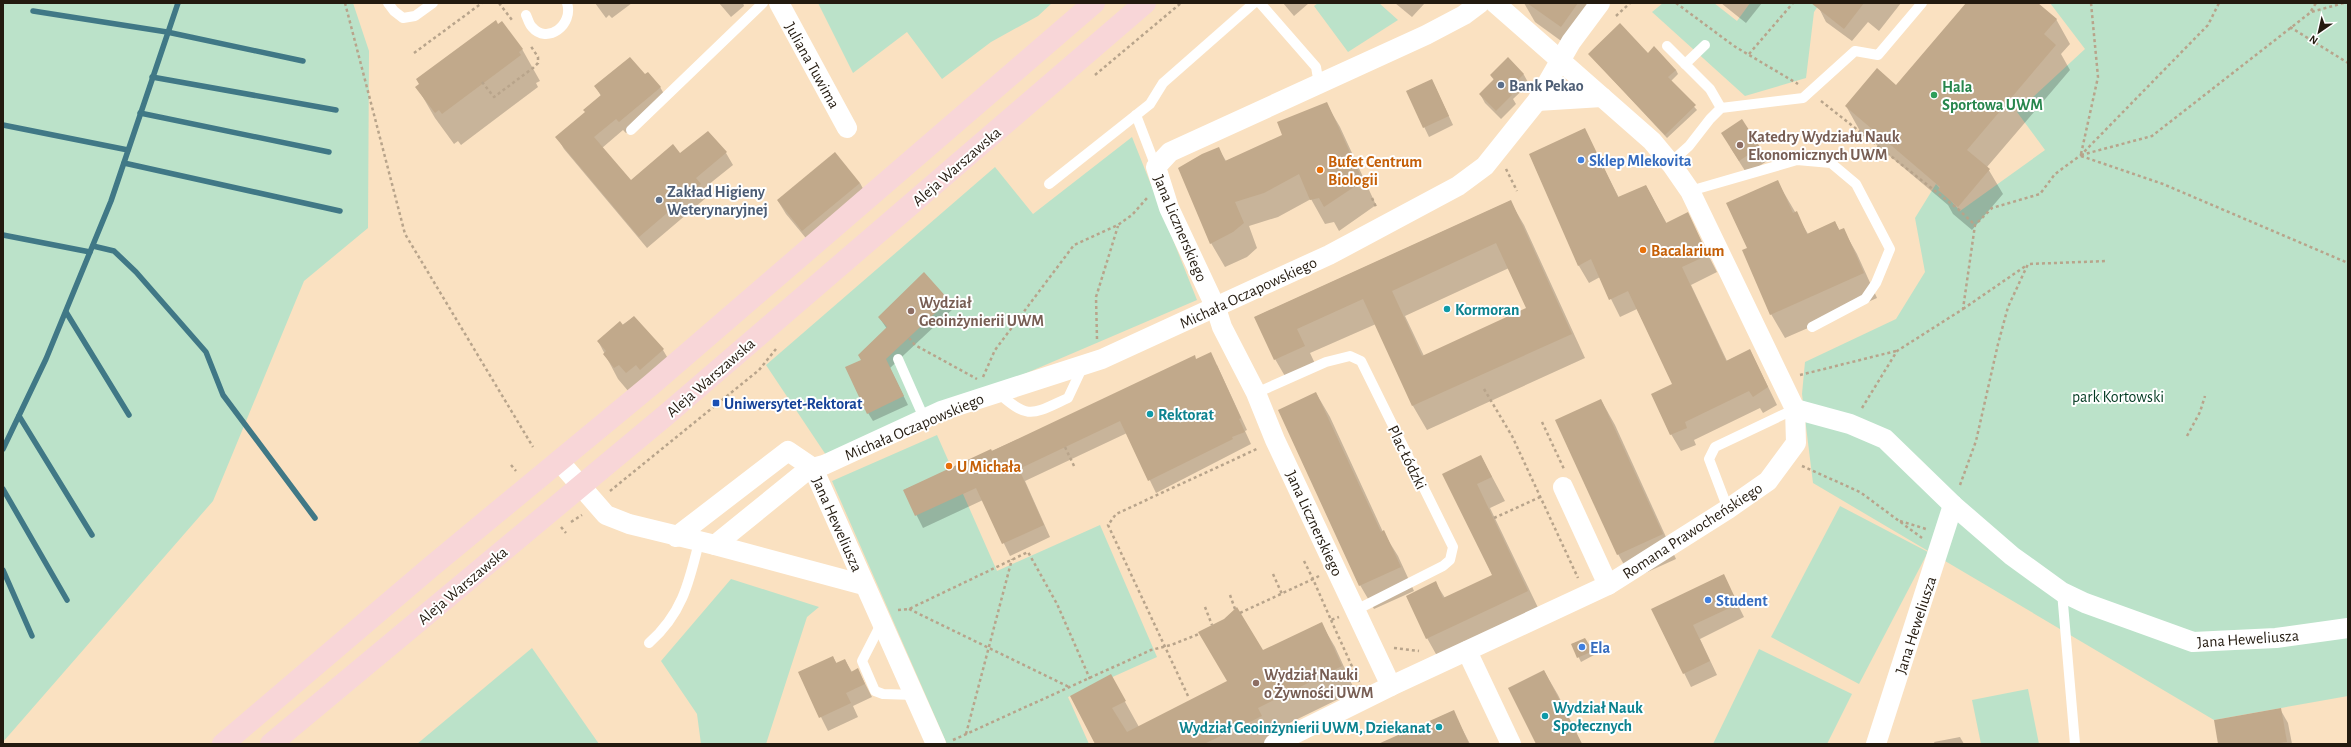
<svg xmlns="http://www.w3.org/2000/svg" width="2351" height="747" font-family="'Alegreya Sans',sans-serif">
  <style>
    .green { fill: #bbe2c9 }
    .shadow { fill: #0003; fill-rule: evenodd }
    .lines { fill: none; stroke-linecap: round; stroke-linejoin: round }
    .stream { stroke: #407886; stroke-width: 5.5 }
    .building { fill: #c1a98b; fill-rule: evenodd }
    .path { stroke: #b8a48b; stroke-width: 2.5; stroke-dasharray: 3 3; stroke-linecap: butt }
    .lane { stroke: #fff; stroke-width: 10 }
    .street { stroke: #fff; stroke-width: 20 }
    .secondary { stroke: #f8d6d8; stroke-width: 22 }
    .service-dot { fill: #5c6f8a; stroke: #fff; stroke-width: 1.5 }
    .leisure-dot { fill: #2e9e5b; stroke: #fff; stroke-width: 1.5 }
    .education-dot { fill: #8d6e63; stroke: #fff; stroke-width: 1.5 }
    .shop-dot { fill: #3f7fe0; stroke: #fff; stroke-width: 1.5 }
    .food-dot { fill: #e8710a; stroke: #fff; stroke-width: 1.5 }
    .culture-dot { fill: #0f9aa8; stroke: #fff; stroke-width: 1.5 }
    .transit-dot { fill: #1a4fb4; stroke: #fff; stroke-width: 1.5 }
    .labels { text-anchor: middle; stroke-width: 4; stroke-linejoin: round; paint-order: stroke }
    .street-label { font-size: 16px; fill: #231a0f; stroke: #fff }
    .service-label { font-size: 16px; font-weight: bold; fill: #4e5e75; stroke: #fff; text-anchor: start }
    .leisure-label { font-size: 16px; font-weight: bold; fill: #27864d; stroke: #fff; text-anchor: start }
    .education-label { font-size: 16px; font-weight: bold; fill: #785e54; stroke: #fff; text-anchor: start }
    .shop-label { font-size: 16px; font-weight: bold; fill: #366cbe; stroke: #fff; text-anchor: start }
    .food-label { font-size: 16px; font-weight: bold; fill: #c56008; stroke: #fff; text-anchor: start }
    .culture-label { font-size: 16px; font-weight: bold; fill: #0d838f; stroke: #fff; text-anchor: start }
    .park-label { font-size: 16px; fill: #003920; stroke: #fff }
    .transit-label { font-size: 16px; font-weight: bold; fill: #164399; stroke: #fff; text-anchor: start }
  </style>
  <rect width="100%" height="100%" fill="#fae1c1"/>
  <g class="green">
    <polygon points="3,3 353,3 369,51 368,228 304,281 213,501 3,742"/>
    <polygon points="818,3 1052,3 1038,16 991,42 942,79 907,32 853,73"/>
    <polygon points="1318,3 1379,3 1398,20 1348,52 1314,6"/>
    <polygon points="1663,3 1714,3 1737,21 1750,3 1820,3 1814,12 1806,78 1745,96 1652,12"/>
    <polygon points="2050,3 2348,3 2348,696 2214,720 1813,483 1802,394 1805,362 1896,319 1925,272 1915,218 1936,184 1960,211 2045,150 2017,112 2085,49"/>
    <polygon points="1132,137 1197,300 828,458 766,365 995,167 1033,214"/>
    <polygon points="937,435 997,571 1100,525 1157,657 1068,697 1089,744 947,744 832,481"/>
    <polygon points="1840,506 1928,552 1859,684 1771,637"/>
    <polygon points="731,579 819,607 807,617 766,744 701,744 697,714 661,661"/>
    <polygon points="532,648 599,744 417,744"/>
    <polygon points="1759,649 1852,694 1827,744 1713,744"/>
    <polygon points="2028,689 2039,744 1981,744 1972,700"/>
  </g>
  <g class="shadow">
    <polygon points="595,3 632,3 612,18 609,15 606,18"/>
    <polygon points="719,3 743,3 744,6 731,17"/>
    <polygon points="1283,3 1309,3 1294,16"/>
    <polygon points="1395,3 1425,3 1412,17"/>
    <polygon points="1524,3 1610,3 1575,51 1535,22"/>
    <polygon points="1721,3 1762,3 1746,23"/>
    <polygon points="1823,3 1901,3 1879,31 1868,22 1852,41 1826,22 1819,8"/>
    <polygon points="1967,3 2037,3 2056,19 2070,44 2061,54 2070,70 1987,167 2003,194 1972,230 1953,214 1948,205 1860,131 1846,106 1896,86"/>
    <polygon points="522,49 540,81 536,83 538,87 461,145 458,141 454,144 435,118 417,87"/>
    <polygon points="1589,54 1648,54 1676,70 1678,74 1671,81 1697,110 1667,138"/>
    <polygon points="1508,59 1524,75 1529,84 1513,99 1516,104 1501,119 1485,103 1480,94 1494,80 1491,76"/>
    <polygon points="645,76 660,87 667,99 626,133 623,130 602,148 631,182 680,155 708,132 726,153 733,165 703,189 707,197 647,248 564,149 557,137 586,113 601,96 596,87"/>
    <polygon points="1432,80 1453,125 1429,137 1407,91"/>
    <polygon points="1326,103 1340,127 1376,205 1339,231 1334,222 1325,224 1311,199 1278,217 1249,226 1257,248 1247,257 1225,267 1211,243 1219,149 1226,161 1284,136"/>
    <polygon points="1742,121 1767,161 1747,174 1730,147"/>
    <polygon points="1584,129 1619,198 1646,186 1667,224 1687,214 1717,272 1691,285 1727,361 1750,350 1777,405 1763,413 1760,408 1694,440 1696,445 1681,451 1671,434 1674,384 1637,309 1620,317 1600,277 1589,283 1579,266 1530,155"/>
    <polygon points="1777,181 1808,234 1835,222 1840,231 1843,229 1857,254 1877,298 1785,338 1771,314 1748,249"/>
    <polygon points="860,183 867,196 810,243 786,214 778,201"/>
    <path d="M1510 201 1524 225 1585 358 1427 430 1413 406 1376 324 1310 353 1318 370 1289 383 1275 359 1255 317ZM1509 268 1528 308 1424 356 1405 316Z"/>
    <polygon points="924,274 949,301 953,309 890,368 908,405 873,421 868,413 862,361 887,329 879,317"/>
    <polygon points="634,317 663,350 677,374 629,392 618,379 598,341"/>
    <polygon points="1196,360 1217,365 1247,430 1245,431 1251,444 1156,493 1127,433 1025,481 1050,537 1010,556 983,500 923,528 904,490"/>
    <polygon points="1316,393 1330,417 1383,532 1398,556 1414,591 1374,609 1360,585"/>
    <polygon points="1601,400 1615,425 1676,559 1632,579 1618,554"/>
    <polygon points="1481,456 1505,501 1490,508 1542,616 1441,663 1427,638 1435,582 1445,598 1493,576 1444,474"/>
    <polygon points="1723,575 1744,617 1700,639 1717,675 1691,687 1653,610"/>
    <polygon points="1321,623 1335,647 1355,691 1271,732 1275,740 1268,744 1096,744 1072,696 1124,700 1139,727 1229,682 1263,652"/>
    <polygon points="1585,639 1594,655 1581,662 1572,644"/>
    <polygon points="833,657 837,664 845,660 852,672 858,670 872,697 853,706 858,717 828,731 799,673"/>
    <polygon points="1544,671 1558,695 1582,744 1537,744"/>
    <polygon points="2280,709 2288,723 2292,744 2219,744"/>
    <polygon points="1453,711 1470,744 1381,744"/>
    <polygon points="1960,737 1964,744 1935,744 1934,742"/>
  </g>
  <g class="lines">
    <g class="stream">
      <polyline points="33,11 167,32 303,61"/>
      <polyline points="152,77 336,110"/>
      <polyline points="140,113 329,152"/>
      <polyline points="3,125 128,150"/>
      <polyline points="124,163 340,211"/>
      <polyline points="3,235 90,252"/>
      <polyline points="93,246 114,251 136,272 206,352 223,395 315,518"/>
      <polyline points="66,312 129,415"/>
      <polyline points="19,416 92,535"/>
      <polyline points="3,449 46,359 111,201 178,3"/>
      <polyline points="3,489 67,600"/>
      <polyline points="3,570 32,636"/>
    </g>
  </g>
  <g class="building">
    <polygon points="1527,3 1578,3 1561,27"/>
    <polygon points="1811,3 1864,3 1844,29"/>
    <polygon points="1966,3 2038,3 2057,19 2044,34 2056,45 1967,150 1990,169 1958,207 1938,190 1940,187 1845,106 1877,68 1896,85"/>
    <polygon points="496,20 498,24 502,21 523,49 519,52 521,55 442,114 439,110 435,113 415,87 419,84 416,79"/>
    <polygon points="1620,23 1648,53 1654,46 1676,70 1668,77 1696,105 1665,135 1588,54"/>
    <polygon points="630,57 645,74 648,72 661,87 619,122 616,119 594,137 631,180 673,144 680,153 708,131 727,152 696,178 701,184 639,237 555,137 585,112 583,110 601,95 594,86"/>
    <polygon points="1508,57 1524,74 1508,90 1512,95 1496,111 1479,94 1494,79 1490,75"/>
    <polygon points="1432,79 1449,116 1423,128 1406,91"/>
    <polygon points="1327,102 1363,181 1324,207 1319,198 1310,200 1299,174 1264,193 1235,202 1244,223 1233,232 1210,244 1178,168 1202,154 1219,147 1225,161 1282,135 1277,122"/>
    <polygon points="1742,119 1760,147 1739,161 1721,133"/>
    <polygon points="1585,128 1618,197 1646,185 1666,223 1688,212 1708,255 1682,267 1726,361 1750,349 1768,387 1753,397 1749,391 1685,422 1687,428 1670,435 1651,394 1672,384 1628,291 1609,300 1591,259 1578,266 1529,154"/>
    <polygon points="835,152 860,183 802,231 777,200"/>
    <polygon points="1778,180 1793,213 1797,211 1807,234 1835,221 1839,230 1844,228 1864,273 1770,315 1742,250 1747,248 1726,203"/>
    <path d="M1511 200 1572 334 1412 406 1363 299 1297 329 1305 346 1274 360 1254 317ZM1496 243 1526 308 1422 356 1392 291Z"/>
    <polygon points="924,272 949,300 886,359 904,396 867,414 845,367 861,360 858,355 887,327 878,317"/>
    <polygon points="634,316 664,349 640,370 636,365 626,373 619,365 614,368 603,354 606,351 597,341 620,321 623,325"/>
    <polygon points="1211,352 1241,418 1239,419 1245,432 1232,437 1233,439 1148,481 1120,421 1019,469 1044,525 1002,544 976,488 915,516 903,490 991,449 992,451 1195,355 1196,359"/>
    <polygon points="1316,392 1381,532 1384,530 1401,567 1359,586 1278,410"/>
    <polygon points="1601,399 1663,534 1617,555 1555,420"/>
    <polygon points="1481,455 1492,477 1477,484 1528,591 1426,639 1406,596 1436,581 1443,598 1492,575 1442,474"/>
    <polygon points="1724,574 1738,604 1693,625 1710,661 1683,674 1651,609"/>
    <polygon points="1237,607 1263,650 1322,622 1342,666 1258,708 1262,716 1204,744 1095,744 1070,696 1111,674 1126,701 1112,708 1127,732 1227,681 1198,632 1224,619"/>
    <polygon points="1585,638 1593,651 1577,658 1571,644"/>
    <polygon points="833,656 836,663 845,659 851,672 858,668 865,684 846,693 851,703 819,718 798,672"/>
    <polygon points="1544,670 1582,744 1536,744 1508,688"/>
    <polygon points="2281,708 2287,742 2273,744 2218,744 2214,720"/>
    <polygon points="1454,710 1469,744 1378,744"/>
  </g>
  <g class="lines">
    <g class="path">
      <polyline points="345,3 405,234 533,447"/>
      <polyline points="499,3 512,20"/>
      <polyline points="1676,3 1734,46 1798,84"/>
      <polyline points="2311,11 2316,3"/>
      <polyline points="1616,16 1630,3"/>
      <polyline points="2290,27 2348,63"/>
      <polyline points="414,53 482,3"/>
      <polyline points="1749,54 1793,3"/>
      <polyline points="1095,75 1181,3"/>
      <polyline points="482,82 494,97 533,68 538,63 538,57 530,45"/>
      <polyline points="1821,101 1958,209 1975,225"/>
      <polyline points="2081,154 2098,77 2091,3"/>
      <polyline points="2081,155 2152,136 2311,12 2344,3"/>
      <polyline points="2081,156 2163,184 2348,263"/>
      <polyline points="1506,169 1517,191"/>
      <polyline points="1372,198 1377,209"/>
      <polyline points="1963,309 2027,265"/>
      <polyline points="909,338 915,345 977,379"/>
      <polyline points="1097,339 1096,297 1118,226"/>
      <polyline points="1800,375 1896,351"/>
      <polyline points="983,377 995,350 1074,245 1118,225 1132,215 1147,198"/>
      <polyline points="1484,389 1512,436 1578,578"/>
      <polyline points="1862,408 1897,351 1963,309 1975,225 1992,208 2040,194 2055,174 2081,155 2208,25 2219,3"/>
      <polyline points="1542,422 1564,469"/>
      <polyline points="2187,436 2200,412 2205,396"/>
      <polyline points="1065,447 1075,468"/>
      <polyline points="511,465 516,471"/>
      <polyline points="1802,466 1860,492 1922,538"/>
      <polyline points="1960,485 1976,441 1998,344 2008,307 2028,264 2107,261"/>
      <polyline points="610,491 759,370 776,349"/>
      <polyline points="1494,518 1540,497"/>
      <polyline points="1900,521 1926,529"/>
      <polyline points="571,522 582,515"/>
      <polyline points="561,527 566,533"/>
      <polyline points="1304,561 1313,579 1319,576"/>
      <polyline points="1273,574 1282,594"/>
      <polyline points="1230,595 1235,609"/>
      <polyline points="1205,607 1212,625"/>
      <polyline points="909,609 1069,687"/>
      <polyline points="898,610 909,609 1028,552 1057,604 1090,679"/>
      <polyline points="1240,613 1313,579 1331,620 1339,617"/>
      <polyline points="1331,620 1359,682"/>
      <polyline points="1394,648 1419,651"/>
      <polyline points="1188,696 1108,525 1116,514 1259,448"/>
      <polyline points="966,734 1012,559"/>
      <polyline points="953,740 1151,650 1171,645 1199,634"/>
    </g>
    <g class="lane">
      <polyline points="388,3 394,11 403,18 415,16 433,3"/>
      <polyline points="1260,3 1316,67 1319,84"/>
      <path d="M526 15C528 19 529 24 532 27 547 45 574 25 567 3"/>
      <polyline points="1667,46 1710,89 1721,108"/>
      <polyline points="1685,64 1705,45"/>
      <polyline points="1136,115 1156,167"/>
      <polyline points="631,130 763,3"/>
      <polyline points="1670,163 1689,146 1710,119 1721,108 1803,98 1855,51 1878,55 1922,3"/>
      <polyline points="1049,184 1150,104 1163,83 1254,3"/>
      <polyline points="1690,191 1797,160 1831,163 1856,184 1890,249 1876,283 1865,299 1812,327"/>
      <polyline points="898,359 924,418"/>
      <path d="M997 392C1029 420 1031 415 1068 398L1083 366"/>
      <polyline points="1256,393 1326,362 1350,356 1361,361 1453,547 1450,560 1443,566 1356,610"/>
      <polyline points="1728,509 1709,459 1715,447 1795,409"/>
      <polyline points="2062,592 2075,744"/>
      <polyline points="881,624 862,661 875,691 883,694 915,695"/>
      <path d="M649 643C682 614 689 583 699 542"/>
    </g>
    <g class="street">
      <polyline points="779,3 847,128"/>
      <polyline points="1537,101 1602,97"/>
      <polyline points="1795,409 1850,424 1885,439 1953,505 2012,556 2062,592 2085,603 2193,642 2276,638 2348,628"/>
      <polyline points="559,461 606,515 629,524 715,545 805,472 813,468 936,744"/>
      <polyline points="1563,487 1608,585"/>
      <polyline points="676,537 788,451 813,468 824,465 941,411 1102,359 1329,255 1458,186 1485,166 1537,101 1571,42 1600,3"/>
      <polyline points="715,545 864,585"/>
      <polyline points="1467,651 1511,744"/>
      <polyline points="1391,686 1275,440 1256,393 1222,327 1216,308 1169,208 1156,167 1170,152 1426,35 1464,15 1480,3"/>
      <polyline points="1274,744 1391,686 1608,585 1728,509 1768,481 1796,443 1795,409 1690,191 1672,165 1652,141 1495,3"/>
      <polyline points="1876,744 1953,505"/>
    </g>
    <g class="secondary">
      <polyline points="223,744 432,566 651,385 1094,3"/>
      <polyline points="271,744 666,415 1145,3"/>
    </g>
  </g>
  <g class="service-dot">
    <circle cx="1501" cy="85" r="4"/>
    <circle cx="659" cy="200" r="4"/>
  </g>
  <circle class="leisure-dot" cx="1934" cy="95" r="4"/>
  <g class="education-dot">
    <circle cx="1740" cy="145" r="4"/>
    <circle cx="911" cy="311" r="4"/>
    <circle cx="1256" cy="683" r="4"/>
  </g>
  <g class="shop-dot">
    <circle cx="1581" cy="160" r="4"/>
    <circle cx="1708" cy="600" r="4"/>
    <circle cx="1582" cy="647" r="4"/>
  </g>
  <g class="food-dot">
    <circle cx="1320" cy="170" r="4"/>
    <circle cx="1643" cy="250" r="4"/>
    <circle cx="949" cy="466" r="4"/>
  </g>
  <g class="culture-dot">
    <circle cx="1447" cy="309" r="4"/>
    <circle cx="1150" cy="414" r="4"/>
    <circle cx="1545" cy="716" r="4"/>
    <circle cx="1439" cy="727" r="4"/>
  </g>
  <rect class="transit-dot" x="712" y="399" width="8" height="8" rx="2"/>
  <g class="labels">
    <g class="street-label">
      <text transform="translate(813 65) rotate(61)" y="6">Juliana Tuwima</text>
      <text transform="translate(956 166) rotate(-41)" y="6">Aleja Warszawska</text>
      <text transform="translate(1181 228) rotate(67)" y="6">Jana Licznerskiego</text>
      <text transform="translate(1248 292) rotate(-25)" y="6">Michała Oczapowskiego</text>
      <text transform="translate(710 377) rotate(-41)" y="6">Aleja Warszawska</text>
      <text transform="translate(914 426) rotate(-23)" y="6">Michała Oczapowskiego</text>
      <text transform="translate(1408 457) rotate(64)" y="6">Plac Łódzki</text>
      <text transform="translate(1315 523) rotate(65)" y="6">Jana Licznerskiego</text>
      <text transform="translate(838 524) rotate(66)" y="6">Jana Heweliusza</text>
      <text transform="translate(1692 530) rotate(-33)" y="6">Romana Prawocheńskiego</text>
      <text transform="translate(462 585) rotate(-40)" y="6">Aleja Warszawska</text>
      <text transform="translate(1915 625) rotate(-72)" y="6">Jana Heweliusza</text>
      <text transform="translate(2248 638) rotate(-4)" y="6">Jana Heweliusza</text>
    </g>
    <g class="service-label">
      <text x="1509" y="91">Bank Pekao</text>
      <text x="667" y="197">Zakład Higieny<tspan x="667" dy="18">Weterynaryjnej</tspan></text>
    </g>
    <g class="leisure-label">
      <text x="1942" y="92">Hala<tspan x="1942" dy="18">Sportowa UWM</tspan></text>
    </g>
    <g class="education-label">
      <text x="1748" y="142">Katedry Wydziału Nauk<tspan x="1748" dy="18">Ekonomicznych UWM</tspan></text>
      <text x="919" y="308">Wydział<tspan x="919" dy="18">Geoinżynierii UWM</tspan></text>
      <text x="1264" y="680">Wydział Nauki<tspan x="1264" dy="18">o Żywności UWM</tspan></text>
    </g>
    <g class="shop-label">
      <text x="1589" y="166">Sklep Mlekovita</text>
      <text x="1716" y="606">Student</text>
      <text x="1590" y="653">Ela</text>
    </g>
    <g class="food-label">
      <text x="1328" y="167">Bufet Centrum<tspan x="1328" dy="18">Biologii</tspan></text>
      <text x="1651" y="256">Bacalarium</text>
      <text x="957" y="472">U Michała</text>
    </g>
    <g class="culture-label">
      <text x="1455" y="315">Kormoran</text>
      <text x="1158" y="420">Rektorat</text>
      <text x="1553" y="713">Wydział Nauk<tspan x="1553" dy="18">Społecznych</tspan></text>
      <text x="1431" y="733" text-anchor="end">Wydział Geoinżynierii UWM, Dziekanat</text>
    </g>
    <g class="park-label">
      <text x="2118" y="402">park Kortowski</text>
    </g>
    <g class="transit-label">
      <text x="724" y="409">Uniwersytet-Rektorat</text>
    </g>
  </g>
  <rect width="2351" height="747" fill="none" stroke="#231a0f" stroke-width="8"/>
  <g transform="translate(2319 32) rotate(214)" stroke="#ffffff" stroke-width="3" paint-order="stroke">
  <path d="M0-3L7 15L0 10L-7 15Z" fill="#231a0f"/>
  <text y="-6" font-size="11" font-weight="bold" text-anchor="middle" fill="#231a0f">N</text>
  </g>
</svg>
